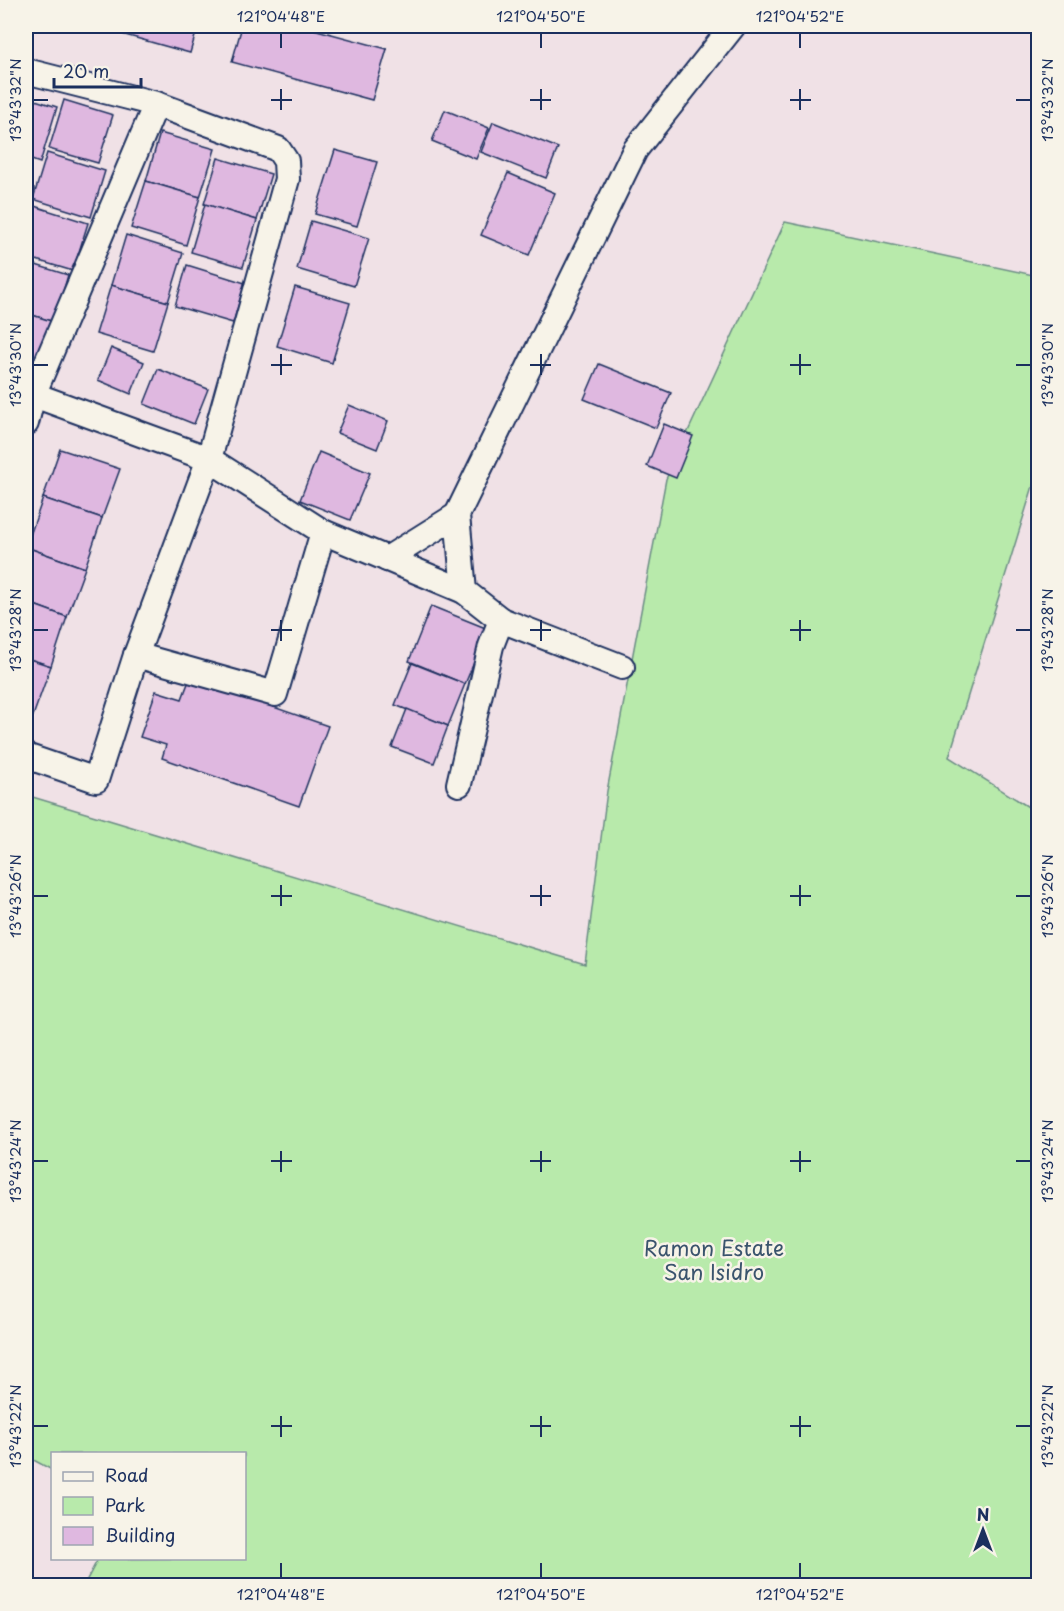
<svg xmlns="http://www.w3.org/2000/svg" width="1064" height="1611" font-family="'Playpen Sans',sans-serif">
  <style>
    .green { fill: #b8eaab; stroke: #6a8c84; stroke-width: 1.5 }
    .building { fill: #dfb8e0; stroke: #1b2f5e; stroke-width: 1.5 }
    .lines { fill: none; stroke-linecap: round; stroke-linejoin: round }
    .street-casing { stroke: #1b2f5e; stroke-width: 28 }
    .street { stroke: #f7f3e8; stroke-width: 24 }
    .ticks { fill: none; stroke: #1b2f5e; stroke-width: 2 }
    .labels { text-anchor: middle; stroke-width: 5; stroke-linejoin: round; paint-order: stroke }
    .park-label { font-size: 21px; fill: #3a546d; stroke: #f7f3e8 }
    .neatline { fill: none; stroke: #1b2f5e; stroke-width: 2 }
    .ticks-label { font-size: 15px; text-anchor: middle; fill: #1b2f5e }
  </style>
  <rect width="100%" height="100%" fill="#f0e1e6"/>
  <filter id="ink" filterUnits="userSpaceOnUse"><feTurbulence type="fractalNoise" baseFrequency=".0167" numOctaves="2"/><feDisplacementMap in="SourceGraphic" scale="12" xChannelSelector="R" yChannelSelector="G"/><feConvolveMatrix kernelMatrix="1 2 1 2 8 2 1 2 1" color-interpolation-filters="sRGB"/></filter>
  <g filter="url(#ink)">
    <polygon class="green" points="785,222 1038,276 1038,470 949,757 1038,813 1038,1585 84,1585 98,1559 244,1558 244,1454 52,1454 52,1470 26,1456 26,795 585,964 607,791 666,479"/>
    <g class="building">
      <polygon points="93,26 198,26 190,53"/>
      <polygon points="242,26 302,26 387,49 372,100 232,62"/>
      <polygon points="26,97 57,107 40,163 26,158"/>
      <polygon points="64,100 113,115 98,163 49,149"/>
      <polygon points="445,110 489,128 476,159 432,141"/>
      <polygon points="493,122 558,148 546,178 481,152"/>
      <polygon points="160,133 215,149 200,197 146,181"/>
      <polygon points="335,150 377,162 357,226 315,214"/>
      <polygon points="47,153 105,171 91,217 33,199"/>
      <polygon points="218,158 271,174 257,220 204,204"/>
      <polygon points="508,173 555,193 529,255 481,235"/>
      <polygon points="146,181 200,197 186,245 131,228"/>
      <polygon points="26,185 34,188 26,215"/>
      <polygon points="205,204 257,220 243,267 191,252"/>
      <polygon points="31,205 88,223 73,271 26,257 26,225"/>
      <polygon points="311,221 369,238 354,286 297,269"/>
      <polygon points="126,235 183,253 168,302 111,285"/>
      <polygon points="26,262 68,275 54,322 26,313"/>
      <polygon points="187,265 245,283 233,323 175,306"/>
      <polygon points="111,285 168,302 153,351 96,334"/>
      <polygon points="295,287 350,303 332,363 277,346"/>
      <polygon points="26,313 54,322 40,369 26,364"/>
      <polygon points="111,348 144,362 131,394 98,380"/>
      <polygon points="599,364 671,393 656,428 584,399"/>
      <polygon points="158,369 208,389 194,424 144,404"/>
      <polygon points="349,405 388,421 377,449 337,433"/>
      <polygon points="664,424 693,436 676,478 647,466"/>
      <polygon points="60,449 120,469 102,518 43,498"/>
      <polygon points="319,452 370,473 350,520 300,500"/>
      <polygon points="43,498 102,518 85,568 26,547"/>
      <polygon points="26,547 85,568 67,617 26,602"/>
      <polygon points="26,602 67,617 51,666 26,658"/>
      <polygon points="431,606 488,629 465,684 409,661"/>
      <polygon points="26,658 51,666 33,716 26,713"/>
      <polygon points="412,663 465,684 448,726 395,705"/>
      <polygon points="190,678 328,726 299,806 162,758 166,745 140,737 156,691 182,699"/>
      <polygon points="407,709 448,726 434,763 392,747"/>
    </g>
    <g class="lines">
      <defs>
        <g id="street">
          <polyline points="26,71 156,104 33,395 26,423"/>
          <polyline points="26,392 209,459 323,532 464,591"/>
          <polyline points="387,559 457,515"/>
          <polyline points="501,620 622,667"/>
          <polyline points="136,655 275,694 323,532"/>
          <polyline points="26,756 96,780 136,655 209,459 287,179 286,161 278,149 156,104"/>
          <polyline points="459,784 491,646 501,620 464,591 457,515 635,150 733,26"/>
        </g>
      </defs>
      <use href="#street" class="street-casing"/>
      <use href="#street" class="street"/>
    </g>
  </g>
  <path class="ticks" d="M281 33V48M541 33V48M800 33V48M281 89V110M541 89V110M800 89V110M33 100H48M271 100H292M530 100H551M790 100H811M1016 100H1031M281 354V375M541 354V375M800 354V375M33 365H48M271 365H292M530 365H551M790 365H811M1016 365H1031M281 620V641M541 620V641M800 620V641M33 630H48M271 630H292M530 630H551M790 630H811M1016 630H1031M281 885V906M541 885V906M800 885V906M33 896H48M271 896H292M530 896H551M790 896H811M1016 896H1031M281 1151V1172M541 1151V1172M800 1151V1172M33 1161H48M271 1161H292M530 1161H551M790 1161H811M1016 1161H1031M281 1416V1437M541 1416V1437M800 1416V1437M33 1426H48M271 1426H292M530 1426H551M790 1426H811M1016 1426H1031M281 1563V1578M541 1563V1578M800 1563V1578"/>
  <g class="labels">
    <g class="park-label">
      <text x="714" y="1256">Ramon Estate<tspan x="714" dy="24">San Isidro</tspan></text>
    </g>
  </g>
  <rect width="1064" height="1611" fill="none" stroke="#f7f3e8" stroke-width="66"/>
  <rect x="51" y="1452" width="195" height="108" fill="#f7f3e8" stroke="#9fa5b1" stroke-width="1.5"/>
  <rect x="63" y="1472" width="30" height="9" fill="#f7f3e8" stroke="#9fa5b1" stroke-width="1.5"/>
  <text x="105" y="1482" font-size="18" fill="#1b2f5e">Road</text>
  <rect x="63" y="1497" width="30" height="18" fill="#b8eaab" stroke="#9fa5b1" stroke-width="1.5"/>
  <text x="105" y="1512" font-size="18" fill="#1b2f5e">Park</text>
  <rect x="63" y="1527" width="30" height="18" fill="#dfb8e0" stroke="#9fa5b1" stroke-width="1.5"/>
  <text x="105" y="1542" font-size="18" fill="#1b2f5e">Building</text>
  <g transform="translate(983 1530)" stroke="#f7f3e8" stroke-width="4.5" paint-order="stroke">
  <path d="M0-4.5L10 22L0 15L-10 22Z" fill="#1b2f5e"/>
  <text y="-9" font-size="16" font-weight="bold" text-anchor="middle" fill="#1b2f5e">N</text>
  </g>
  <path d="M54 78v9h87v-9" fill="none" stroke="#1b2f5e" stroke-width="3"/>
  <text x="63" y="78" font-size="18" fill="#1b2f5e" stroke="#f7f3e8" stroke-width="4.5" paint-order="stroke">20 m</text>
  <rect x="33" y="33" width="998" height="1545" class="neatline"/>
  <g class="ticks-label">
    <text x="281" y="22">121°04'48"E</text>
    <text x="541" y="22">121°04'50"E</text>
    <text x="800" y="22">121°04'52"E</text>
    <text transform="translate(16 100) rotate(-90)" y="5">13°43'32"N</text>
    <text transform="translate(1048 100) rotate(-90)" y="5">13°43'32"N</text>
    <text transform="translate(16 365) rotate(-90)" y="5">13°43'30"N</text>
    <text transform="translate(1048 365) rotate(-90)" y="5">13°43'30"N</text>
    <text transform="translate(16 630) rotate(-90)" y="5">13°43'28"N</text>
    <text transform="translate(1048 630) rotate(-90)" y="5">13°43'28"N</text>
    <text transform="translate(16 896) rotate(-90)" y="5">13°43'26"N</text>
    <text transform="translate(1048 896) rotate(-90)" y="5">13°43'26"N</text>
    <text transform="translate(16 1161) rotate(-90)" y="5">13°43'24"N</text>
    <text transform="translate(1048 1161) rotate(-90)" y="5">13°43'24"N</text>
    <text transform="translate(16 1426) rotate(-90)" y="5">13°43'22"N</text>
    <text transform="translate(1048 1426) rotate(-90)" y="5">13°43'22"N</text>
    <text x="281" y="1600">121°04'48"E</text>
    <text x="541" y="1600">121°04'50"E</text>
    <text x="800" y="1600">121°04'52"E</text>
  </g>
</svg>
